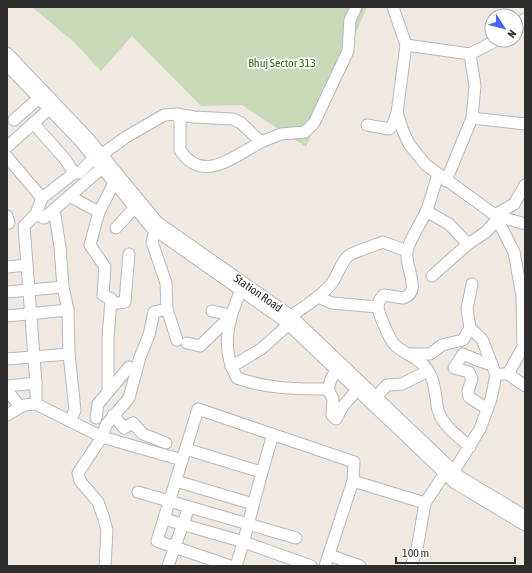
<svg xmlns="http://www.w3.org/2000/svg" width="532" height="573" font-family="'Asap Condensed',sans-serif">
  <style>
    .cemetery { fill: #c8d9b8 }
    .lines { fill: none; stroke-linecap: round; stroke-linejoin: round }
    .minor-casing { stroke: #b4b7c1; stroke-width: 13 }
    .minor { stroke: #fff; stroke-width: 11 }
    .labels { text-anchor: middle; stroke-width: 3.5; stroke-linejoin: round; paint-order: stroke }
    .park-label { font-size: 12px; fill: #2c6e1b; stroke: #fff }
    .street-label { font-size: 12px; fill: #2e2e2e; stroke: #fff }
  </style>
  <rect width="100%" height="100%" fill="#efe9e1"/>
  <polygon class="cemetery" points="32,7 367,7 306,147 242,105 201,106 132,36 101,71 74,42"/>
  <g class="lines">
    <defs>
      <g id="minor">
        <polyline points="393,7 406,45 397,113 403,131 409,144 426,165 495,215 514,252 522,296 523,347 508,374"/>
        <polyline points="516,27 525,19"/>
        <polyline points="406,45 470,54 497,40"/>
        <polyline points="7,53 87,137 157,222 291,316 460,477 525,516"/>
        <polyline points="7,65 81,142 151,227 286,322 455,483 525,525"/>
        <path d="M177 114 180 121V150C203 185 234 156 261 142"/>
        <polyline points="472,118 525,124"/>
        <polyline points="14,120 39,98"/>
        <polyline points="33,123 65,159 74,173"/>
        <polyline points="367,125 389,129 392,126 397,113"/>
        <polyline points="7,147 49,109"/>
        <polyline points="101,155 126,137 164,115 177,114 194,117 233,119 241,123 261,142 281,134 305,132 314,123 348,51 350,20 356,7"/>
        <polyline points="7,157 42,198"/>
        <path d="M438 174C434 187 431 200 426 212 420 225 410 238 407 251 404 266 423 292 403 298L384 295C380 298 379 301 378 305 377 311 390 341 395 345 406 356 421 357 430 374 436 384 435 399 438 410 442 425 459 437 470 447"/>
        <polyline points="446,181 472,118 475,86 470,54"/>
        <polyline points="69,196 99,212"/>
        <polyline points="54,209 60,247 63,287 68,310 69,354 75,410 70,421"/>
        <polyline points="426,211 449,224 468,244"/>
        <polyline points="36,214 42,198 74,173 79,173 94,158"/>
        <polyline points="495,215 514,204 525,185"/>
        <polyline points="495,215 525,224"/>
        <polyline points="7,216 9,223"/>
        <polyline points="116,228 135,207"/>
        <polyline points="155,230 152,242 166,283 167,309 177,340"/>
        <polyline points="7,267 27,265"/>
        <polyline points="432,276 468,244 486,232 497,220"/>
        <path d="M241 290C228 320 220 348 237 378 268 389 295 389 328 389"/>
        <polyline points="7,292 63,287"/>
        <polyline points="318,297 332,303 378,307"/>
        <polyline points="111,304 125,302 129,254"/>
        <polyline points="212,311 230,315"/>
        <polyline points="7,316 68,310"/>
        <path d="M291 316C305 306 321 297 332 283 338 274 341 263 348 256 349 254 378 244 383 242L407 251"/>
        <polyline points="187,343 200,346 230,317"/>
        <polyline points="410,354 430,354 442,345 463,340 470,328 467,309 472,284"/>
        <polyline points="7,359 69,354"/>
        <polyline points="231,367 261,349 288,325"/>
        <polyline points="336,370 331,379 328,389 333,399 332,415 336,419 343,406 357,390"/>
        <polyline points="502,374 508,374 525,386"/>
        <polyline points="7,386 36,383"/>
        <polyline points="7,390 20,407"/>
        <polyline points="108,392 129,367 136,370"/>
        <polyline points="376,397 387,385 402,384 428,371"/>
        <polyline points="36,404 36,383 24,226 36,214 44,218 102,168"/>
        <polyline points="487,409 469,397 468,391 472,379 469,372 454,368 463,354 477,360 492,365"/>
        <polyline points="7,415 24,405 36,404 102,437 182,460"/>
        <polyline points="113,415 124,428 133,423 143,434 166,443"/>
        <polyline points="96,418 98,404 108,392 108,338 111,299 103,295 105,267 90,245 99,212 114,183"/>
        <polyline points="186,449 261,472"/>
        <polyline points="454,471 480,429 491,399 496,375 482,339 470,328"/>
        <polyline points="176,481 253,504"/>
        <polyline points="353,481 425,503"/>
        <polyline points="138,492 296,538"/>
        <polyline points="164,519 244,542 311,566"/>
        <polyline points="329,555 360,566"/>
        <polyline points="105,566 107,530 103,516 98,502 80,481 78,473 102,437 106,425 129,398 140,357 149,335 154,312 167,309"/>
        <polyline points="168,566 189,507"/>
        <polyline points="230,566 157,541 198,409 354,462 353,481 325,566"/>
        <path d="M236 566C250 523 259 478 273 435"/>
        <polyline points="411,566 417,549 425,503 445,473"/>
      </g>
    </defs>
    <use href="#minor" class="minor-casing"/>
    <use href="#minor" class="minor"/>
  </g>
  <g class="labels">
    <g class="park-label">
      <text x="282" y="67">Bhuj Sector 313</text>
    </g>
    <g class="street-label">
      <text transform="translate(258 293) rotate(35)" y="4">Station Road</text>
    </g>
  </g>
  <rect width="532" height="573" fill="none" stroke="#2e2e2e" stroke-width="16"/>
  <g transform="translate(504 28) rotate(126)"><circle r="19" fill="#ffffff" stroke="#ababab"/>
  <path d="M0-3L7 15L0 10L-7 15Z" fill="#4264fb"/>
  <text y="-6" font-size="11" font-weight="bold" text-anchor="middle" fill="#2e2e2e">N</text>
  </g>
  <path d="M396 557v6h119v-6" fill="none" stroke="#2e2e2e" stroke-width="2"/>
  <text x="402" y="557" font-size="12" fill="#2e2e2e" stroke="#ffffff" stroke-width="3" paint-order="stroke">100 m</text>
</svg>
